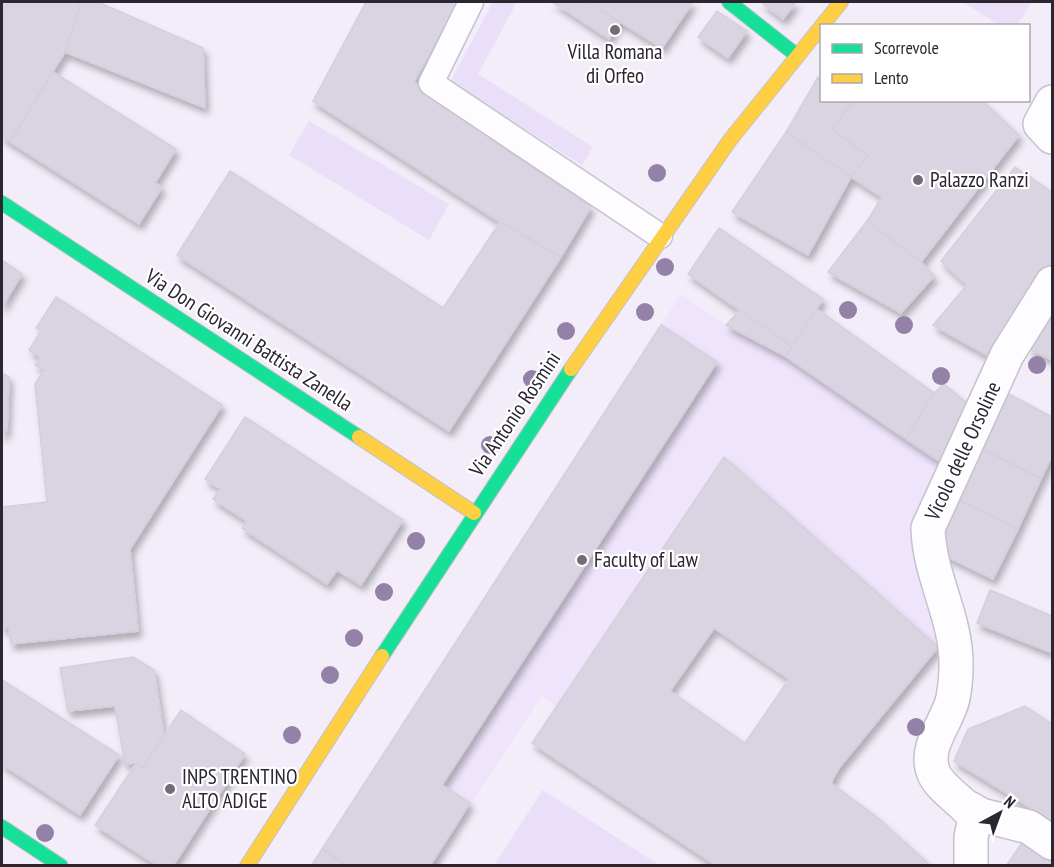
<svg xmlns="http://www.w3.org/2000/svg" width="1054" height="867" font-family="'PT Sans Narrow',sans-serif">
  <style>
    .built { fill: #eee4fb }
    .green { fill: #eadff9 }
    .building { fill: #dad4e2; stroke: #d4cfda; stroke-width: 1.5; fill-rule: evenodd; filter: url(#shadow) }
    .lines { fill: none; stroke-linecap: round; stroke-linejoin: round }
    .lane-casing { stroke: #c6c1cd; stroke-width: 27 }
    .street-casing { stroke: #c6c1cd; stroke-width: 36 }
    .fast-casing { stroke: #c6c1cd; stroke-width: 16 }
    .slow-casing { stroke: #c6c1cd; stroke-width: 16 }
    .lane { stroke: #fdfcfe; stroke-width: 24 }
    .street { stroke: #fdfcfe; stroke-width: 33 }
    .fast { stroke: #16e098; stroke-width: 14 }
    .slow { stroke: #ffcf43; stroke-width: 14 }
    .tree { fill: #9481a7 }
    .poi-dot { fill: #716c78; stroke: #fff; stroke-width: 2 }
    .labels { text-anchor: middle; stroke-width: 4.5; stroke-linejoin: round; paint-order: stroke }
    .poi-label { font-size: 21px; fill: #2c2633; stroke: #fff; text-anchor: start }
    .street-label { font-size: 21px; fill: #2c2633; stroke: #fff }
  </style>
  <defs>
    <filter id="shadow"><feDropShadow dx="3.5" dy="6" stdDeviation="3" flood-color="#0004"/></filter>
  </defs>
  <rect width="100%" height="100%" fill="#f2edf8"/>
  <polygon class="built" points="681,294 726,325 785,356 942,463 941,640 938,647 724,457 556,706 542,695 434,860 442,865 311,866"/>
  <g class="green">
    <polygon points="493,2 517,2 478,74 593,147 582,165 450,82"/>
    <polygon points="963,2 1032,2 1016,26 999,25"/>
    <polygon points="309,121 449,204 429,240 289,155"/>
    <polygon points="543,790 659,865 494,865"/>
  </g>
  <g class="building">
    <polygon points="2,2 81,2 65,52 10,142 2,136"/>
    <polygon points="81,2 98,2 203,48 205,108 65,52"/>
    <polygon points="366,2 458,2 414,82 512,154 591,207 561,257 500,222 313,101"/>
    <polygon points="552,2 574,2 567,11"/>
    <polygon points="574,2 588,2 620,22 609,39 567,11"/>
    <polygon points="588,2 693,2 662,48"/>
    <polygon points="761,2 796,2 783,19"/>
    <polygon points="717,11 747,31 728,58 698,37"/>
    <polygon points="53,72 176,149 155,183 162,187 139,224 10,142"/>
    <polygon points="818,77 822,80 822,100 852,103 832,129 868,156 851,177 786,132"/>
    <polygon points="849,100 982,100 1019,135 921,262 867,221 882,197 851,177 868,156 832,129 852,103"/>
    <polygon points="786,132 851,177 808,255 732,212"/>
    <polygon points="1015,167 1052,192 1052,266 992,358 933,325 967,285 941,261"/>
    <polygon points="230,171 443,308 500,222 561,257 449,431 177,255"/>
    <polygon points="867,221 921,262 934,276 901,313 828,272"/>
    <polygon points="719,228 823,299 792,347 688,274"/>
    <polygon points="2,260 22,274 2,307"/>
    <polygon points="56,297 222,405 130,549 138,631 11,644 9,628 2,628 2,507 47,502 35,384 44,370 35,365 40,357 29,350 41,331 36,328"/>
    <polygon points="1052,305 1052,360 1029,349"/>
    <polygon points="817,309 934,393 906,439 785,356"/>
    <polygon points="740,310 792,347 785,356 726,325"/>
    <polygon points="661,325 717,362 442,785 470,803 430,866 348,866 322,849"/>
    <polygon points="2,373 9,377 7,429 2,436"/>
    <polygon points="944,384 969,405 942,463 906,439 934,393"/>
    <polygon points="1007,393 1052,417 1052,456 1041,479 979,447"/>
    <polygon points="245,417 403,520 361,585 337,570 327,584 242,528 247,521 213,499 220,489 205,479"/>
    <polygon points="979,447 1041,479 1018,529 956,499"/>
    <path d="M724 457 938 647 839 768 831 783 877 817 931 866H717L532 743ZM714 628 789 679 745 743 670 691Z"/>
    <polygon points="956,499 1018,529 993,579 933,550"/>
    <polygon points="990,590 1052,616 1052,653 977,623"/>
    <polygon points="133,657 154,670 164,736 142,768 136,763 125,764 115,706 68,711 60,668"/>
    <polygon points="2,680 119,755 80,815 2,764"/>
    <polygon points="1025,706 1052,724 1052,821 954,761 968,729"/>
    <polygon points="181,710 245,754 173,866 158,866 95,825 136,763 142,768"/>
    <polygon points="1024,840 1052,856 1052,866 1006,866"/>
    <polygon points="322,849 348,866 311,866"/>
  </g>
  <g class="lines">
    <defs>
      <polyline id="lane" points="471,2 431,83 660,236"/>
      <g id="street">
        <polyline points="1052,102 1040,124 1052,137"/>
        <polyline points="969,808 981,815 1029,827 1052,843"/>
        <path d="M971 866V837L975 818C965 802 938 788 933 771 924 745 948 722 953 698 955 688 956 676 956 666 957 618 929 576 928 528L1007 355 1052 283"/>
      </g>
      <g id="fast">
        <polyline points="729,2 795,54"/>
        <polyline points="2,203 359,437"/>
        <polyline points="382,656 571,369"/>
        <polyline points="2,827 61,866"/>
      </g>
      <g id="slow">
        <polyline points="571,369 730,140 841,2"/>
        <polyline points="359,437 474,513"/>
        <polyline points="247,866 382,656"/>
      </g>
    </defs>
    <use href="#lane" class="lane-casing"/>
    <use href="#street" class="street-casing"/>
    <use href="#fast" class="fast-casing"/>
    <use href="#slow" class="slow-casing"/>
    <use href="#lane" class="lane"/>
    <use href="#street" class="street"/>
    <use href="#fast" class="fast"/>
    <use href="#slow" class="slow"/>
  </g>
  <g class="tree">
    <circle cx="657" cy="173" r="9"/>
    <circle cx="665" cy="267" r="9"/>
    <circle cx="848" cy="310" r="9"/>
    <circle cx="645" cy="312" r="9"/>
    <circle cx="904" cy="325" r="9"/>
    <circle cx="566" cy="331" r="9"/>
    <circle cx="1037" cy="365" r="9"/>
    <circle cx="941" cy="376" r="9"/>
    <circle cx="532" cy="379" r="9"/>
    <circle cx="490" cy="445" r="9"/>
    <circle cx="416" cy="541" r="9"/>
    <circle cx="384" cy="592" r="9"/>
    <circle cx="354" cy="638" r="9"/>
    <circle cx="330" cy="675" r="9"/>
    <circle cx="916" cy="727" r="9"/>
    <circle cx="292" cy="735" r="9"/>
    <circle cx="45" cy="833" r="9"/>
  </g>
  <g class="poi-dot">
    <circle cx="615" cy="30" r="6"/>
    <circle cx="918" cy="180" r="6"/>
    <circle cx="582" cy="560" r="6"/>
    <circle cx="170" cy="789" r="6"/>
  </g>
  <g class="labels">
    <g class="poi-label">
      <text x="615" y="59" text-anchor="middle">Villa Romana<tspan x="615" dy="24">di Orfeo</tspan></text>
      <text x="930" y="187">Palazzo Ranzi</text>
      <text x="594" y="567">Faculty of Law</text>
      <text x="182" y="784">INPS TRENTINO<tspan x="182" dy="24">ALTO ADIGE</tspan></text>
    </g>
    <g class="street-label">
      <text transform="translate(249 340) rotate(33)" y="7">Via Don Giovanni Battista Zanella</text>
      <text transform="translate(515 414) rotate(-56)" y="7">Via Antonio Rosmini</text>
      <text transform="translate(963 451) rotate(-65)" y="7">Vicolo delle Orsoline</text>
    </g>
  </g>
  <rect width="1054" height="867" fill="none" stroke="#2c2633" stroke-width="6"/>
  <rect x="820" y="24" width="210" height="78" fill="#ffffff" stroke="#aba8ad" stroke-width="1.5"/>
  <rect x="832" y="44" width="30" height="9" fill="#16e098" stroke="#aba8ad" stroke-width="1.5"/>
  <text x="874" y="54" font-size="18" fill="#2c2633">Scorrevole</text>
  <rect x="832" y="74" width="30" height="9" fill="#ffcf43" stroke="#aba8ad" stroke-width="1.5"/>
  <text x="874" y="84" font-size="18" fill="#2c2633">Lento</text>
  <g transform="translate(1000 813) rotate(41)" stroke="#ffffff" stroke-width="4.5" paint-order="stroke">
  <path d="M0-4.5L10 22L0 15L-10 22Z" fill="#2c2633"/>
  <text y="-9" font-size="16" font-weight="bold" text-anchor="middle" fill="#2c2633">N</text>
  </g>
</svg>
